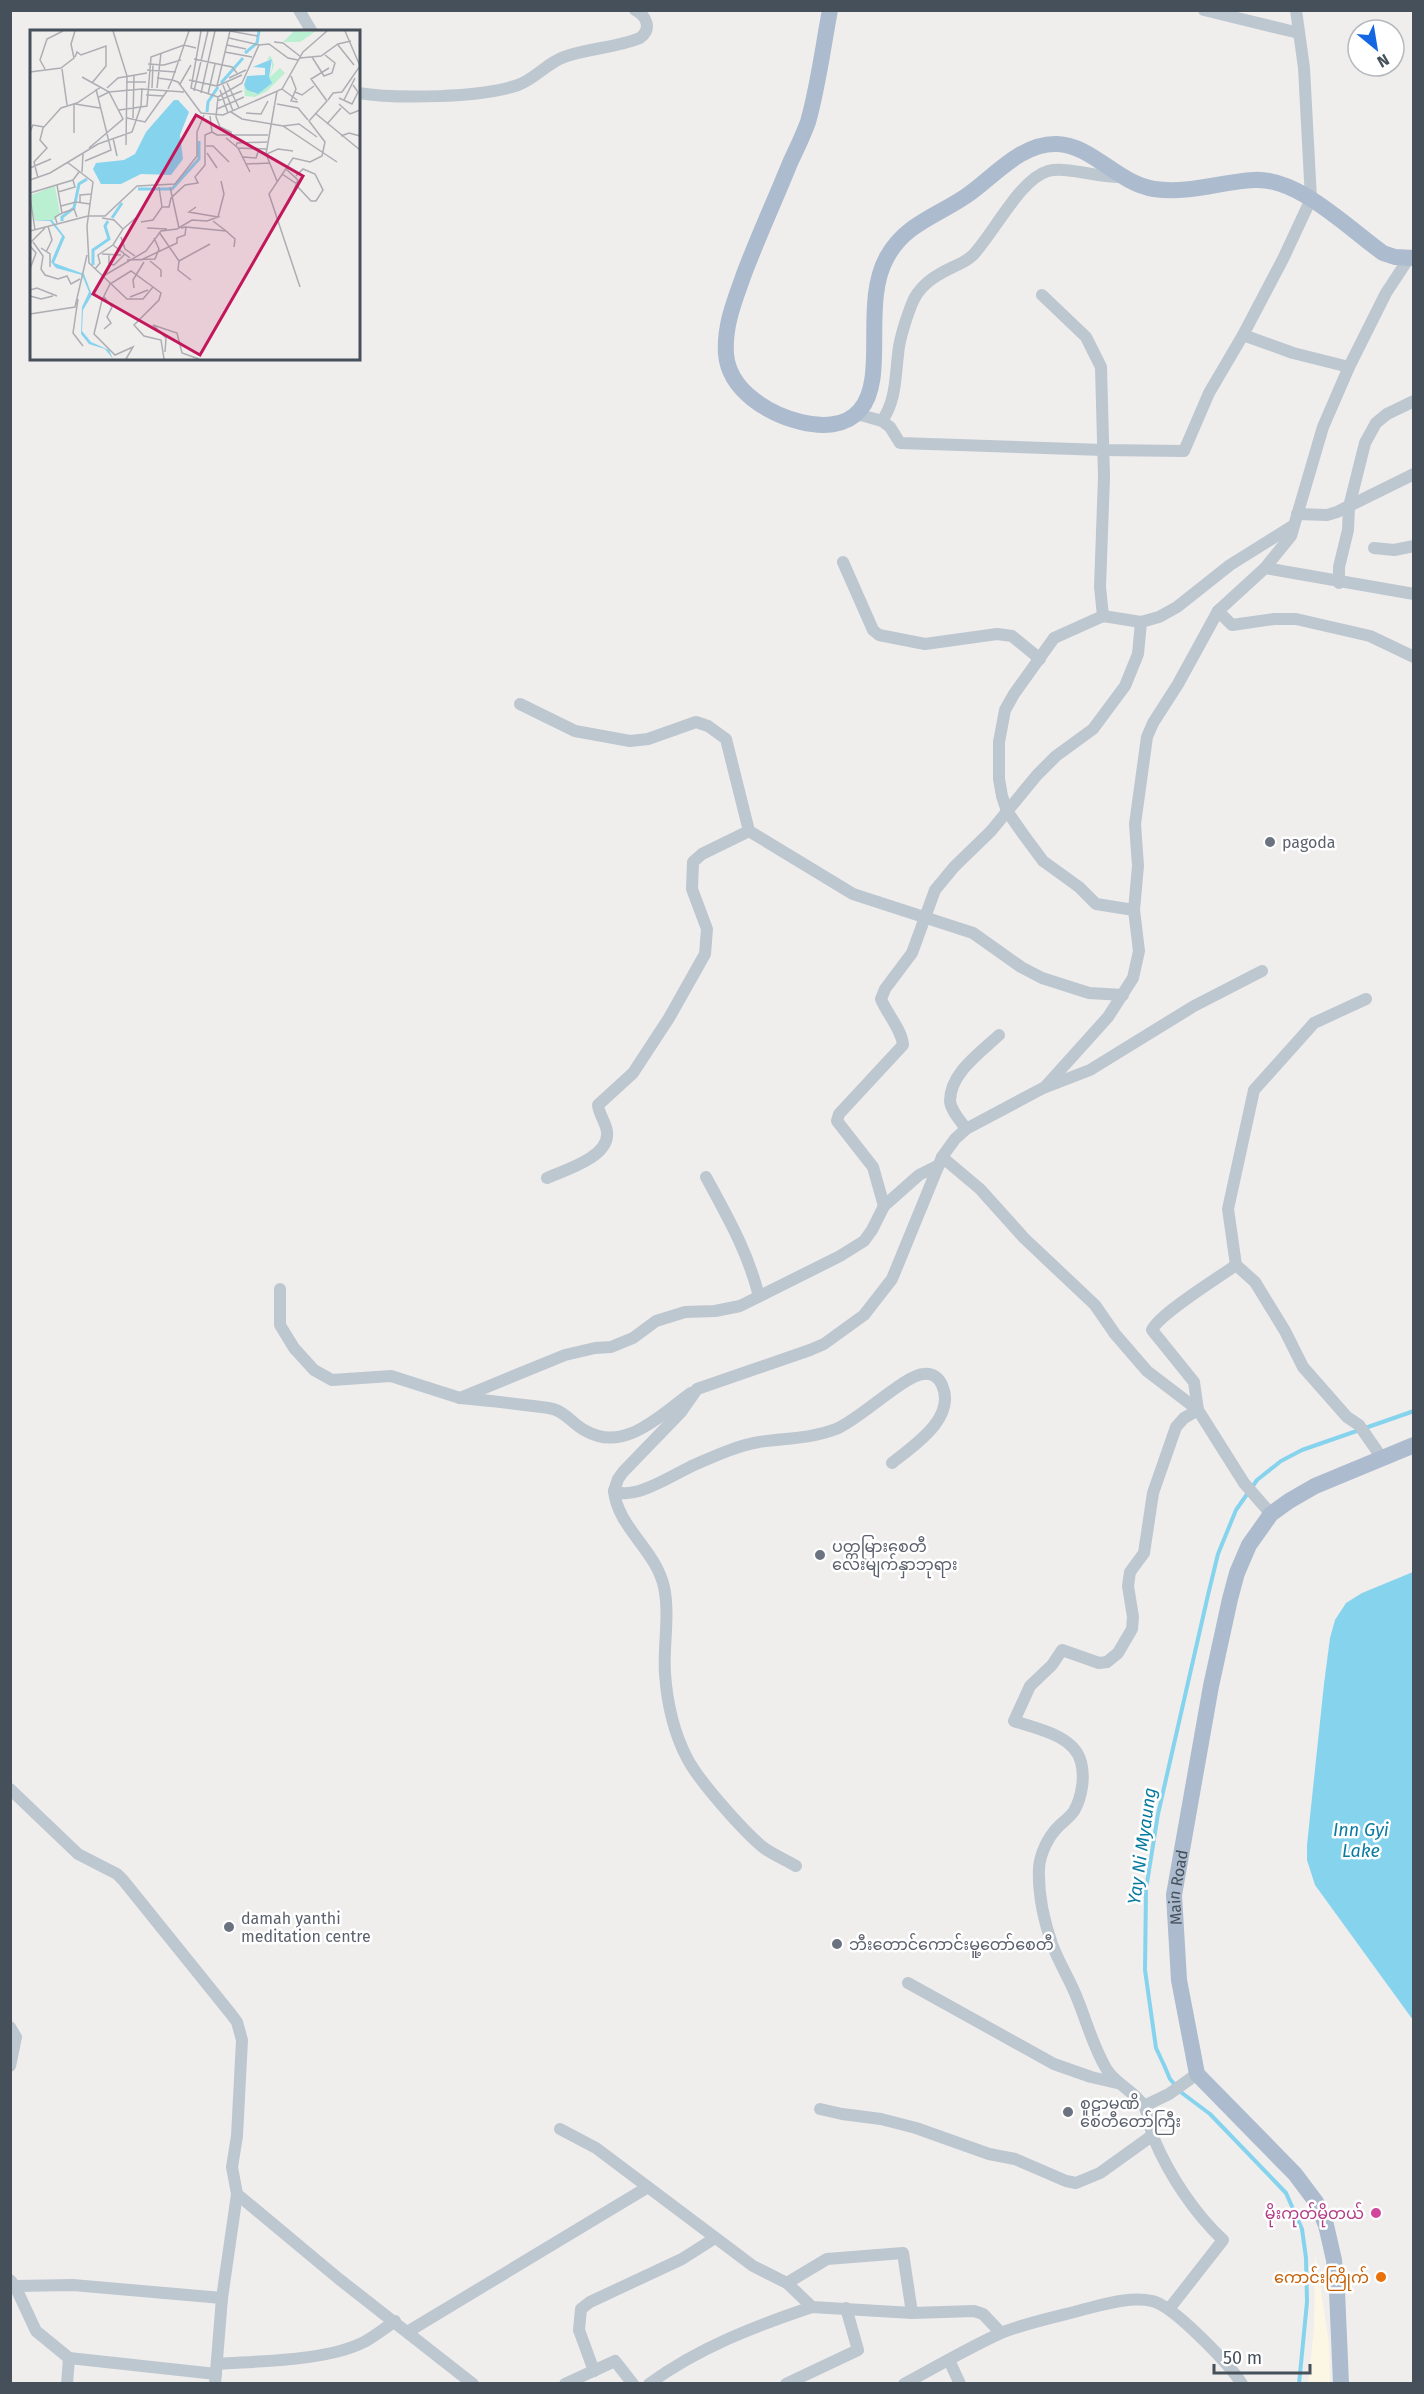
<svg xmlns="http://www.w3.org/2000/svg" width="1424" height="2394" font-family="'Fira Sans','Noto Sans Myanmar',sans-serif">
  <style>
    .commercial { fill: #fcf6e5 }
    .water { fill: #86d3ed }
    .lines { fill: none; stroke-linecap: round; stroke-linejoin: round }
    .stream { stroke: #86d3ed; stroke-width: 4 }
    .minor { stroke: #bdc7d0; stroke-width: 12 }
    .major { stroke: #acbbcd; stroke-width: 16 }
    .worship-dot { fill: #6b7280; stroke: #fff; stroke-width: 2 }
    .hotel-dot { fill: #d1479c; stroke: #fff; stroke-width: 2 }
    .food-dot { fill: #e8710a; stroke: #fff; stroke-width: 2 }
    .labels { text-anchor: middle; stroke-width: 5; stroke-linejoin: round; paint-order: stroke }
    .worship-label { font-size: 16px; fill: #5b616d; stroke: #fff; text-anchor: start }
    .street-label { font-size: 16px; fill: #45505b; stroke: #fff }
    .hotel-label { font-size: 16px; fill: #b23c85; stroke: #fff; text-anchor: end }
    .food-label { font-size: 16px; fill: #c56008; stroke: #fff; text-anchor: end }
    .water-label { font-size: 18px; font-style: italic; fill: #097ba1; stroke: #fff }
    .inset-river { fill: none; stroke: #86d3ed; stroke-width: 3 }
    .inset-road { fill: none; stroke: #acaeb3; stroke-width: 1.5 }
    .view { fill: #c2185b; fill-opacity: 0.15; stroke: #c2185b; stroke-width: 3 }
    .inset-edge { fill: none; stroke: #45505b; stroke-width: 3 }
  </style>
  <rect width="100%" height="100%" fill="#f0eded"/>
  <polygon class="commercial" points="1315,2252 1329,2343 1330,2383 1308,2383 1314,2328"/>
  <polygon class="water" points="1413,1572 1413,2020 1315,1885 1307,1860 1307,1845 1324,1684 1330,1638 1335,1620 1346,1603 1362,1593"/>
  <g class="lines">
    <polyline class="stream" points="1299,2384 1307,2302 1306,2258 1302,2229 1286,2193 1210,2114 1182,2093 1170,2079 1164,2065 1156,2048 1145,1970 1146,1889 1158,1814 1208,1595 1218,1554 1236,1510 1257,1480 1281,1461 1302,1450 1414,1411"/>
    <g class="minor">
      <polyline points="299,10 312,32"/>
      <polyline points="1204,10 1299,33"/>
      <path d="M358 93C396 99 482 98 518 85 535 79 547 63 564 57 588 48 616 48 640 38 652 29 647 16 635 10"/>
      <polyline points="1042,295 1086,337 1101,367 1104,477 1100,587 1103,616"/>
      <polyline points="1243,335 1293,353 1349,367"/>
      <polyline points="857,414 882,421 890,427 900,443 1103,450 1184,451 1209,393 1243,335 1283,259 1311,199 1304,68 1296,10"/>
      <path d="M882 421C896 400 895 379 898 355 899 339 905 322 911 306 918 286 934 276 953 267 960 264 967 261 973 255 994 233 1020 179 1048 171 1068 166 1098 178 1121 177"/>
      <polyline points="1297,514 1327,515 1337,512 1414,474"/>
      <polyline points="1374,548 1394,550 1414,546"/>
      <polyline points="843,562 873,630 879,635 925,644 997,634 1012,636 1040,659"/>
      <polyline points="1265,568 1414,594"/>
      <polyline points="1339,583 1339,567 1348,530 1349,507 1365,443 1376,423 1387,414 1414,401"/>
      <polyline points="1218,611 1232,625 1274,619 1296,619 1370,636 1414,657"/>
      <polyline points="520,704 575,731 630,741 648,739 696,722 708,726 726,739 749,831 853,894 973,933 1021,967 1042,978 1089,993 1123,995"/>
      <polyline points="1134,910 1096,904 1079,887 1043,861 1023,834 1007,811 1002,796 999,779 999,742 1005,710 1014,694 1054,638 1103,616 1141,622 1159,617 1177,607 1230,565 1294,525"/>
      <polyline points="1046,1087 1090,1070 1194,1006 1262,971"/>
      <path d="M966 1129C961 1121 951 1111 950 1101 950 1073 981 1052 999 1035"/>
      <polyline points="942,1157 980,1189 1024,1238 1095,1305 1115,1334 1147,1371 1198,1410 1244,1483 1271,1514"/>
      <path d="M939 1165 919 1175 884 1206 873 1167 837 1121 839 1114 903 1045C902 1030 887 1014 881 999L885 989 912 953 935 890 954 867 991 831 1037 775 1056 756 1093 729 1125 686 1138 654 1141 622"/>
      <path d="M706 1177C728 1218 747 1250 759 1296"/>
      <path d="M547 1178C565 1170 610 1157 607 1132 606 1122 599 1115 598 1105L633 1073 669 1018 705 954 707 929 692 889 693 862 702 854 749 831"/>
      <polyline points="1236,1265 1228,1209 1254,1090 1314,1023 1366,999"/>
      <polyline points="280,1289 280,1325 294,1348 314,1370 332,1380 391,1376 460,1398"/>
      <path d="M691 1393C660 1415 625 1453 586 1431 575 1426 567 1414 556 1410 549 1407 540 1407 533 1406 509 1403 484 1400 460 1398L565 1355 595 1348 611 1347 633 1338 656 1321 685 1312 715 1311 740 1306 840 1256 864 1241 872 1230 884 1206"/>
      <path d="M892 1463C913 1446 957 1418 942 1385 939 1378 933 1373 924 1374 906 1374 859 1420 836 1429 810 1439 785 1438 759 1442 736 1446 715 1456 694 1465 674 1474 635 1501 614 1491L618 1479 623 1472 681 1412 697 1389 810 1350 824 1344 864 1315 892 1279 942 1157 955 1139 966 1129 1045 1087 1108 1017 1133 978 1139 951 1134 910 1138 866 1135 824 1147 737 1153 723 1178 684 1218 611 1265 568 1291 536 1323 427 1349 367 1386 293 1409 258"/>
      <path d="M614 1491C618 1528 656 1550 664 1587 670 1615 663 1646 665 1674 667 1701 674 1733 687 1758 698 1780 744 1832 764 1848 774 1855 786 1860 796 1866"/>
      <polyline points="10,1789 78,1854 117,1874 123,1880 231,2014 237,2022 242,2040 237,2136 232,2167 237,2194 222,2298 215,2384"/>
      <polyline points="908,1983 1054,2064 1091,2077 1117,2083"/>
      <polyline points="10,2027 16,2037 10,2066"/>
      <polyline points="1144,2106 1169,2094 1197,2074"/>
      <polyline points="820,2109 842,2114 881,2119 916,2128 989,2154 1015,2159 1066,2181 1076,2183 1100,2173 1153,2135"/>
      <polyline points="560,2129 596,2148 753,2266 787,2283 812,2307 912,2313 974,2311 983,2314 1001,2333"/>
      <polyline points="237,2194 339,2279 473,2384"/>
      <polyline points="10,2280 15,2286 36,2331 69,2358 216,2374"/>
      <polyline points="787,2283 827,2259 903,2253 912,2313"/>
      <polyline points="15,2286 73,2285 222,2298"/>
      <path d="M1169 2309 1223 2240C1195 2214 1169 2175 1154 2139 1150 2129 1149 2118 1145 2108 1138 2094 1116 2084 1107 2070 1093 2047 1087 2022 1077 1998 1070 1980 1059 1963 1052 1944 1044 1921 1038 1892 1039 1868 1040 1854 1048 1837 1058 1827 1063 1822 1070 1817 1074 1811 1082 1797 1085 1777 1081 1762 1074 1735 1037 1729 1014 1721L1030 1686 1052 1665 1062 1650 1099 1663 1107 1662 1118 1653 1132 1629 1133 1617 1128 1586 1130 1572 1144 1553 1153 1493 1176 1427 1184 1418 1198 1410 1194 1382 1152 1330C1159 1314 1218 1278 1236 1265L1255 1282 1285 1331 1303 1367 1347 1417 1359 1425 1382 1458"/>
      <polyline points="409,2331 648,2187"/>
      <polyline points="949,2360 960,2384"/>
      <path d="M217 2364C259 2361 327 2361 364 2342 375 2336 385 2328 395 2321"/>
      <polyline points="594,2371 579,2330 581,2309 590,2302 682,2259 715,2238"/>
      <polyline points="67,2384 69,2358"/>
      <polyline points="565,2384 615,2361 633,2384"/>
      <path d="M649 2384C698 2348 755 2326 812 2307"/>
      <polyline points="786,2384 858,2350 846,2308"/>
      <path d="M904 2384C936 2367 968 2348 1001 2333 1028 2322 1057 2317 1085 2309 1105 2304 1132 2296 1152 2301 1173 2305 1230 2365 1242 2384"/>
    </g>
    <g class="major">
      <path d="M830 10C823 47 818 87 808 122 803 136 796 150 790 163 775 200 758 237 744 274 735 300 724 325 726 354 729 391 769 414 801 422 821 427 846 427 860 410 888 378 861 303 887 257 905 224 937 216 966 196 994 177 1020 143 1057 144 1092 145 1117 183 1154 189 1189 194 1219 182 1254 180 1298 177 1348 228 1383 253L1395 257 1414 258"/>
      <path id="s1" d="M1341 2384 1337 2291 1334 2260 1326 2225 1316 2202 1295 2174 1197 2074 1179 1980 1174 1895 1211 1686 1230 1599 1237 1573 1249 1545 1271 1514 1289 1501 1315 1486 1414 1445"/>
    </g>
  </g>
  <g class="worship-dot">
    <circle cx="1270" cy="842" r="6"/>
    <circle cx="820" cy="1555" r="6"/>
    <circle cx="229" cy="1927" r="6"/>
    <circle cx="837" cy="1944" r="6"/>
    <circle cx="1068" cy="2112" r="6"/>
  </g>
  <circle class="hotel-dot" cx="1376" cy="2213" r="6"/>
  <circle class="food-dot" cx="1381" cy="2277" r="6"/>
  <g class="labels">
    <g class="worship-label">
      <text x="1282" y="848">pagoda</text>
      <text x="832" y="1552">ပတ္တမြား‌စေတီ‌<tspan x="832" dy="18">လေးမျက်နှာဘုရား</tspan></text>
      <text x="241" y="1924">damah yanthi<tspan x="241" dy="18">meditation centre</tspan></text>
      <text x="849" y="1950">ဘီးတောင်ကောင်းမူ့တော်စေတီ</text>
      <text x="1080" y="2109">စူဠာမဏိ<tspan x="1080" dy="18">စေတီတော်ကြီး</tspan></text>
    </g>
    <g class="street-label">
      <text dy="6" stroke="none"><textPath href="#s1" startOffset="549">Main Road</textPath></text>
    </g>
    <g class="hotel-label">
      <text x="1364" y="2219">မိုးကုတ်မိုတယ်</text>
    </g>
    <g class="food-label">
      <text x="1369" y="2283">ကောင်းကြိုက်</text>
    </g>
    <g class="water-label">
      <text x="1361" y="1836">Inn Gyi<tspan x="1361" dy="21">Lake</tspan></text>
      <text transform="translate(1142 1846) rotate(-82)" y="6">Yay Ni Myaung</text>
    </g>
  </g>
  <g transform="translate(30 30)">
    <rect width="330" height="330" fill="#f0eded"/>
    <path d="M264 1 278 2 286 1 270 12H253ZM240 25 242 29 244 35 240 47 250 38 255 43 237 61 225 67 215 66 214 56 225 64 236 56 242 39V29L237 30ZM25 156 30 184 25 190H4L1 165Z" fill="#baefd1"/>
    <path d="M242 29 239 47 242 53 228 64 217 60 214 55 217 46 235 45V38L223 37ZM144 70H148L159 82 150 105 153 129 141 145 111 144 91 154H71L63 139 66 133 94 130 105 124 116 102ZM0 190H22L35 207 24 233 54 244 62 265 53 280 52 301 61 312 79 320 83 329 75 319 59 314 51 304 52 277 59 262 52 245 26 238 21 232 32 206 20 191Z" fill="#86d3ed"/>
    <path class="inset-river" d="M215 23 227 13 229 1M191 53 213 28M177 82 178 72 188 57M108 159H142L169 129V111M82 188 92 173M32 191V187L44 178 49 154 57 149M63 235V220L79 209 75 196 78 191"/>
    <path class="inset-road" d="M83 1 97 46 96 115M171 1 161 58 188 67 186 87 190 97 201 102V108M200 1 228 6M199 8 229 15M244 12 253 13 271 27M197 15 216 19M308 15 324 35M195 22 222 27M45 27 47 22 51 25 76 16V36L62 53M282 27 294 46 302 43 305 33 295 25M270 28 291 26 308 14 321 11M164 29 202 37 207 43M118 34 134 35 151 30M15 39 10 30 17 9 33 1M32 39 37 75M117 40 146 42M0 42 31 38 44 28 41 14 45 1M261 46 266 59 261 71 268 72M52 47 79 62 112 59M127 48 142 50 159 1M199 48 216 40M159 50 187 56 200 1M96 52H116M197 53 209 78M150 54 161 35M193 55 203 81M187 56 212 45M77 58 88 48 117 43M122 58 123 34M127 58 131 23M138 59 142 50 148 52 171 83 193 85 252 59 273 22 297 1M252 59 267 70M190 60 198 83M164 61 178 1M265 62 272 65 284 56M171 63 185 1M178 64 185 34M116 65 134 66M188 67 212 53 229 15 239 14 258 28 268 30M309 68 322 74 328 62 323 55M298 70 303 63 312 62 330 36 315 1M314 70 325 48M187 71 212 61M45 74 70 78M247 74 268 78 278 90M309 74 320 84 330 80M187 79 214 67M89 80 117 76 121 27 154 15 166 18M201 82 212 89 253 96 307 132M216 83 231 84 238 71M285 83 330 120M180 86 182 102 187 105H238M97 88 115 92 137 61M103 88 104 45M297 94 311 78M253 96 269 94 287 107M0 102 3 95 14 97M44 103V74M311 106 319 103 330 106M83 108 87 126M196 108 208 118 220 142M176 116H183L199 132M206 116 207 113 237 112M59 118 93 89 79 62 69 67M208 118 236 119M225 119 237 124 248 119 263 121M177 123 187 138M213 127 226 128 228 122M55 131 81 120 66 59M37 132 63 152 57 196 59 233 97 269H113L123 257 131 263 129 270 104 295 114 306 131 310 134 329M216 134 240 133M0 138 21 129M256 139 268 150 258 174M52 142 53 124M252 144 267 154M266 146 273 139 285 144 293 160 286 171H281L267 156M8 148 4 132 17 118 10 110 13 98 31 78 47 73 71 57M0 150 20 143 68 114 102 102 111 76 112 59 154 62M247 151 236 124 247 61M27 155 32 183 25 187 27 193M129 157 132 177H139L141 168 155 155 168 153 165 147 175 135V105L182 102M140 157 149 198M28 162 45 157 43 150M0 163 43 150 49 142M0 166 5 200M50 173V165L62 164M31 176 46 172 60 174M32 183 44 179 47 187M58 186H75L107 156 145 154 167 126V102L174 85M188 187 194 164 191 151M72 188 84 190 93 199M111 192 123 190 132 177M156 197 196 201 183 191M117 198 137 199M0 201 58 186M196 201 205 209 204 217M129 202 149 231 148 240 161 250M91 207 95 219 105 226M3 212 13 226 11 239 15 245 28 249 37 246 41 254 50 249M0 213 15 198M83 215 100 228M0 216 6 223 0 239M11 218 20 224V237M16 222 22 210 18 196M72 224 91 225M79 224V234L84 235 95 224M97 230 125 229 129 219 124 208M111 230 147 213V208L155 205 156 197 151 198M120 231 131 240V247M149 231 180 214M65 239 70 233 68 225 83 215 93 199 108 186M75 245 116 221 131 201 147 199 162 190 177 191 188 187 159 182 166 177M270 257 239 164 263 128 280 132 292 126 295 112 279 91 297 71 281 49 299 38M104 258 103 250 114 232M0 260 7 258 27 266M0 266 11 269 23 266M100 267 118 260M48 269 43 303 53 316M0 284 45 277 57 225M74 299 81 293 77 287 82 277 74 267M135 322 136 308 123 295 147 303 152 323 169 329M96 329 103 317 85 325 64 304 72 270 80 254 101 241 123 257"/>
    <path class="view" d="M166 85 273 146 170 325 63 264Z"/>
    <rect width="330" height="330" class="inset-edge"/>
  </g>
  <rect width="1424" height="2394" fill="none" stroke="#45505b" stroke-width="24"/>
  <g transform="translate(1376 48) rotate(150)"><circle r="28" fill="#ffffff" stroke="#b5b9bd" stroke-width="1.5"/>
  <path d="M0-4.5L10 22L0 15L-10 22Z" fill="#1566e2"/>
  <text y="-9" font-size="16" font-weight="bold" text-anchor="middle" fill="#45505b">N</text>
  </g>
  <path d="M1214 2364v9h96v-9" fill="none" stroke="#45505b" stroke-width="3"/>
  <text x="1223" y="2364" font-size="18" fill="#45505b" stroke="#ffffff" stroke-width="4.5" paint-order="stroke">50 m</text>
</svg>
